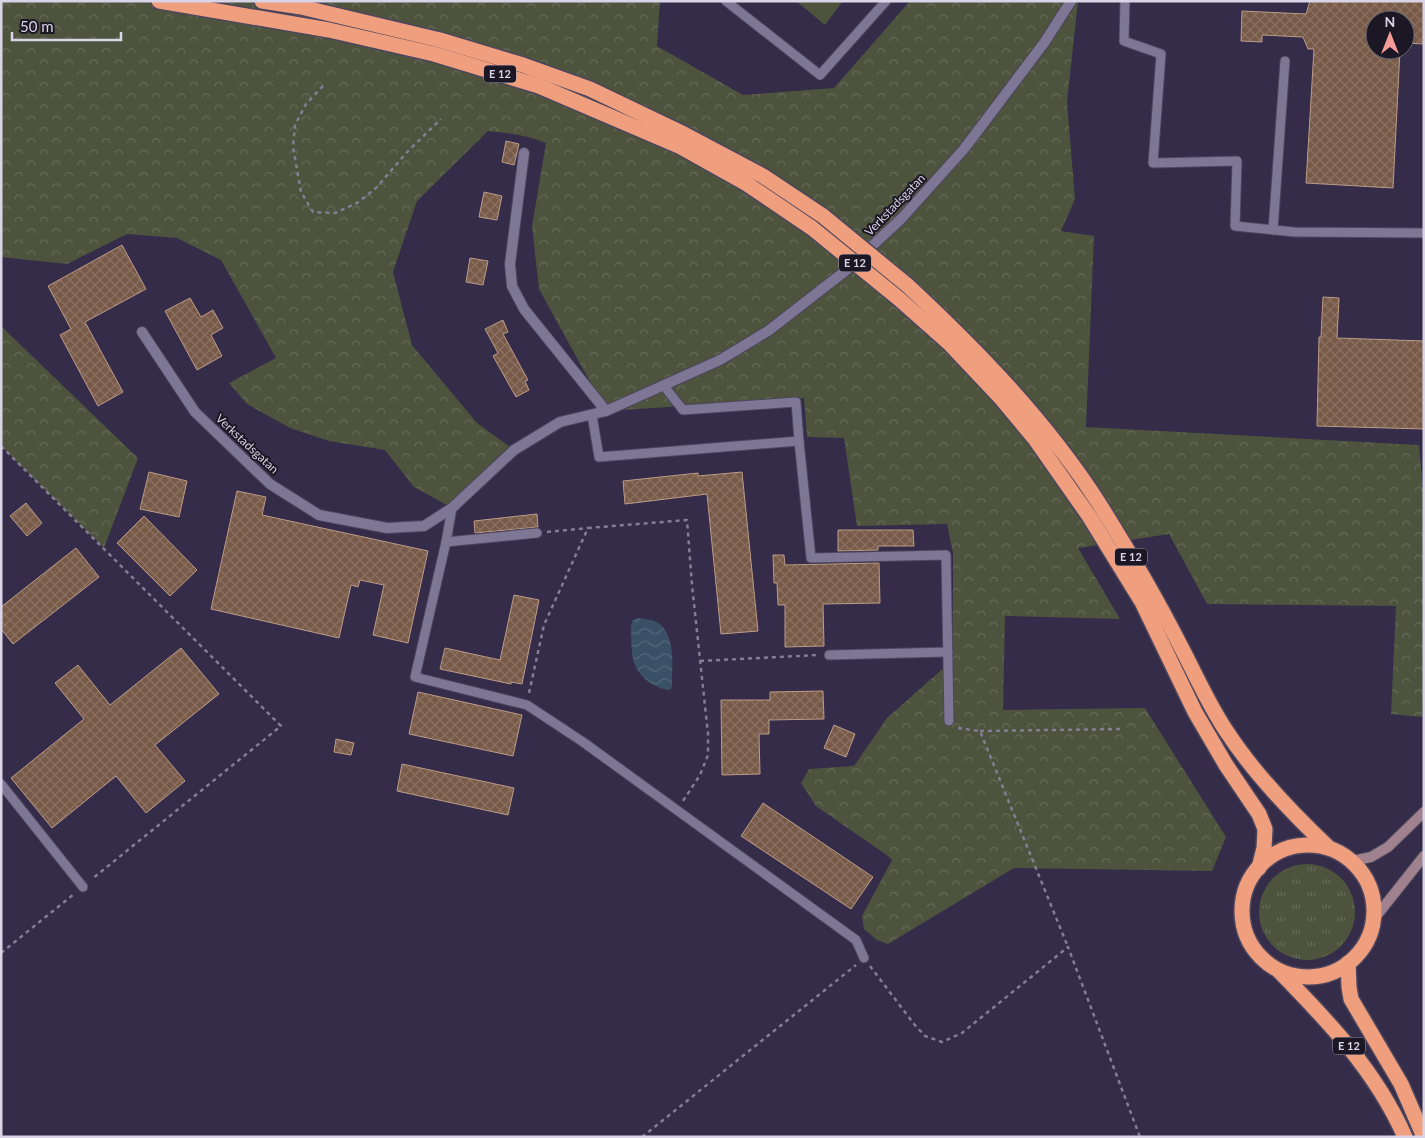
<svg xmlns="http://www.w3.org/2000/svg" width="1425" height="1138" font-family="Lato,sans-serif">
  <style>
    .grass { fill: url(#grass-tufts) }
    .forest { fill: url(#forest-crowns) }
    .garden { fill: #4d533d }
    .water { fill: url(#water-waves) }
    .building { fill: url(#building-cross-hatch); stroke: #bd9b88 }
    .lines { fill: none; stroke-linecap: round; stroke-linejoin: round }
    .lane-casing { stroke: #4d465d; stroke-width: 11 }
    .street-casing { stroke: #4d465d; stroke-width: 12 }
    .secondary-casing { stroke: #4d465d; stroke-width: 12 }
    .highway-casing { stroke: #4d465d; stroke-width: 18 }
    .path { stroke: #847d94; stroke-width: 2.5; stroke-dasharray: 4 4; stroke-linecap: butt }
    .lane { stroke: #7e7695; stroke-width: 9 }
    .street { stroke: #7e7695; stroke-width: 10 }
    .secondary { stroke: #a0828e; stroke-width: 10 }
    .highway { stroke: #f09f7e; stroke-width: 15 }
    .highway-bridge-casing { stroke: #4d465d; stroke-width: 18; stroke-linecap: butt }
    .highway-bridge { stroke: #f09f7e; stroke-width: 15 }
    .labels { text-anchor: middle; stroke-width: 4; stroke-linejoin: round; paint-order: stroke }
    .shield { fill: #1b1724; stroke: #a09bac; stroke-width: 1 }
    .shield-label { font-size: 11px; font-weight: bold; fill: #d9d4e6 }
    .street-label { font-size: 12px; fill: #d9d4e6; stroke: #1b1724 }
  </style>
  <defs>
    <pattern id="grass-tufts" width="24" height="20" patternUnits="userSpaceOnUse" patternTransform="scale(1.25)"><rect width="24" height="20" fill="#4d533d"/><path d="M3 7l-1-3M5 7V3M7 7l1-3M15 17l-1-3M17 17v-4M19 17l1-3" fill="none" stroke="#666b59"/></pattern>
    <pattern id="forest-crowns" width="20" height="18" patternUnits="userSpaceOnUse" patternTransform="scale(1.25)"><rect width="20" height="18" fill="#4d533d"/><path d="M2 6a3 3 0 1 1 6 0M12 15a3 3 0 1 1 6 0" fill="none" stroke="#666b59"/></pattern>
    <pattern id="water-waves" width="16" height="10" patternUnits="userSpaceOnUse" patternTransform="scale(1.25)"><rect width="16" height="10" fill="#395066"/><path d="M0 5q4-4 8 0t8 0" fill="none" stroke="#55687c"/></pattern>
    <pattern id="building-cross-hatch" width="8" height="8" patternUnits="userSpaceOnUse" patternTransform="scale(1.25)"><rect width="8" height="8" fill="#785a48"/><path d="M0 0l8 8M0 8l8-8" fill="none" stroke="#8b7162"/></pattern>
  </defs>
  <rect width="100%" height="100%" fill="#342c48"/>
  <circle class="grass" cx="1307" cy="912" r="48"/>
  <g class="forest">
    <path d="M1 1H660L657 46 743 95 834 88 910 1H1078L1067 102 1075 199 1061 231 1094 236 1086 427 1419 445 1424 503V687L1422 717 1391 714 1396 606 1207 604 1169 534 1078 548 1120 619 1005 616 1003 710 1145 708 1226 837 1212 871 1014 868 888 944 877 940 864 929 862 916 892 860 888 856 816 806 801 783 809 769 854 766 887 718 947 665 953 634V553L947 524 857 526 844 438 807 437 804 398 606 411 539 289 532 226 546 143C527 135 509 133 488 131L417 201 393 272 412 345 477 423 514 450 452 508 414 487 385 450 329 441 290 428 247 404 229 383 276 358 221 260 177 238 127 234 67 264 1 257Z"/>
    <polygon points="1,326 138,458 104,548 1,446"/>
  </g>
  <polygon class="garden" points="796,1 843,1 825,25"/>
  <path class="water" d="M638 618C645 619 655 620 661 625 676 641 672 667 672 687L670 690C664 690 658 687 652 684 628 669 632 649 631 625L633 620Z"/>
  <g class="building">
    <polygon points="1310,1 1424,1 1424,44 1405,43 1405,20 1375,20 1375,50 1400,50 1393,188 1306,183 1314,49 1308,49 1303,37 1262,35 1262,42 1241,41 1242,11 1306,14"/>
    <polygon points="506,141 519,144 514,165 502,162"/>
    <polygon points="484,192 502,196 497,220 479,217"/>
    <polygon points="122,245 146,289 85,322 123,392 98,406 60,335 71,329 48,286"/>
    <polygon points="470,258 488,261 483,285 466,282"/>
    <polygon points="1323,297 1339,298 1337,338 1424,341 1424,429 1317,426 1319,337 1321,337"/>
    <polygon points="190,298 201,317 213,310 223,328 211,335 222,356 197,370 165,311"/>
    <polygon points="503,320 508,332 503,334 528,380 525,381 529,390 516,397 493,356 498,353 485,329"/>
    <polygon points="149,472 187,481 179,517 140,509"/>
    <polygon points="742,472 758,631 721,634 707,494 625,504 623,481 698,473 698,476"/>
    <polygon points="237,491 266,497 262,515 428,551 408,643 373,635 384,585 360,580 358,587 351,585 339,638 211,609"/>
    <polygon points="26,503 42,523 27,536 10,516"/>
    <polygon points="537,514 538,527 475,533 474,521"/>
    <polygon points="144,516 197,570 170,596 117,543"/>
    <polygon points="838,530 913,530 914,546 878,546 878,550 838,551"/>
    <polygon points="76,548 99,577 13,644 1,629 1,607"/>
    <polygon points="773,555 784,555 785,565 879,563 880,603 823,604 824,646 785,647 785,605 778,605 777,583 774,583"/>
    <polygon points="514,595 539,600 522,684 511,682 511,684 440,669 445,648 500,660"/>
    <polygon points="181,648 219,694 155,745 185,781 146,813 116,776 52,828 11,778 84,719 55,683 78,665 110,705"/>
    <polygon points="823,691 824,719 769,720 769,734 759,734 760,774 722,775 721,700 770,700 770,692"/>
    <polygon points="418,692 522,715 513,756 409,734"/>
    <polygon points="834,725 855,734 846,757 824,748"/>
    <polygon points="336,739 354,743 351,755 334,752"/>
    <polygon points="402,764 514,788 508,815 397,791"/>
    <polygon points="763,803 873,877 851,909 741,836"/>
  </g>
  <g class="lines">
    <defs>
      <g id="lane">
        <polyline points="726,1 820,75 886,1"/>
        <polyline points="1125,1 1124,41 1161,54 1153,163 1237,161 1235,226 1294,232 1424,233"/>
        <polyline points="1273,230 1285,61"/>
        <polyline points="592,415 599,457 799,441 796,402 683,410 664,386"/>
        <polyline points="799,441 811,558 946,555 949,721"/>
        <polyline points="452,508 446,542 415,677 527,705 583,742 856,940 864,958"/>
        <polyline points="446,542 537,533"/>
        <polyline points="829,655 948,652"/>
        <polyline points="1,784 83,887"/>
      </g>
      <g id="street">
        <polyline points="524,153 510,264 512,286 524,309 606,411"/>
        <polyline points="142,332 195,412 270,484 319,515 387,528 424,526 452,508 514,450 560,422 606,411 720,360 768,331 844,272 901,219 964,149 1044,43 1071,1"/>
      </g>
      <g id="secondary">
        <polyline points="1352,861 1371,857 1388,847 1424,812"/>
        <polyline points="1374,919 1424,856"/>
      </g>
      <g id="highway">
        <polyline points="159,1 329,30 434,54 539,86 679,146 747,184 812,228"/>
        <polyline points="262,1 301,7 440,40 523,65 590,89 684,134 763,176 823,216"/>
        <path d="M907 285C978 351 1047 422 1100 505 1128 550 1155 596 1179 643 1195 673 1208 704 1227 732 1255 775 1292 813 1329 848"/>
        <polyline points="898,298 951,345 1000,397 1035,439 1089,516 1142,602 1195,712 1226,765 1259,814 1265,829 1264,848 1259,868"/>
        <circle cx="1308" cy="911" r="66"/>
        <polyline points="1348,963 1349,987 1351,999 1401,1084 1424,1137"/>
        <path d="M1279 971C1328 1021 1376 1071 1405 1137"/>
      </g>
    </defs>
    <use href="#lane" class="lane-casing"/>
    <use href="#street" class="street-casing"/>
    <use href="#secondary" class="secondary-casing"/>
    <use href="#highway" class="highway-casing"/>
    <g class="path">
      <polyline points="323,86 306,104 295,125 293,147 301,192 313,212 335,213 357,203 376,188 409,150 441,119"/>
      <polyline points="1,446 281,726 92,879"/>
      <polyline points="547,532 588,528"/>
      <polyline points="700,661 818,655"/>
      <polyline points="529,693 544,625 588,528 687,520 692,585 708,734 708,755 700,775 683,801"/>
      <polyline points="958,728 980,731 1068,947"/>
      <polyline points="980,731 1123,729"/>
      <polyline points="1,953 74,894"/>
      <polyline points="870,966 914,1024 925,1036 942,1042 962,1033 1068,947 1140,1137"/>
      <polyline points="642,1137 856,965"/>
    </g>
    <use href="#lane" class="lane"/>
    <use href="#street" class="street"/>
    <use href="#secondary" class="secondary"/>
    <use href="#highway" class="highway"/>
    <defs>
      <g id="highway-bridge">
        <polyline points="823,216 907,285"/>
        <polyline points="812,228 898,298"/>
      </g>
    </defs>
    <use href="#highway-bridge" class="highway-bridge-casing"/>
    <use href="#highway-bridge" class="highway-bridge"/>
  </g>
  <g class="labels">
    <g class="shield">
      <rect x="484" y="65.5" width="32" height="17" rx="4"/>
      <rect x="839" y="254.5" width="32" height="17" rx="4"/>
      <rect x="1115" y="548.5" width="32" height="17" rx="4"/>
      <rect x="1333" y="1037.5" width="32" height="17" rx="4"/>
    </g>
    <g class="shield-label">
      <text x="500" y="78">E 12</text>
      <text x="855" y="267">E 12</text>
      <text x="1131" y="561">E 12</text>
      <text x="1349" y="1050">E 12</text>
    </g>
    <g class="street-label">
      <text transform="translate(895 205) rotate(-46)" y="4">Verkstadsgatan</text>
      <text transform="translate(247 444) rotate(43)" y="4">Verkstadsgatan</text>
    </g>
  </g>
  <rect width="1425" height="1138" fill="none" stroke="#d9d4e6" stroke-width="5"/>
  <g transform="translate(1390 35)"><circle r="24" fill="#1b1724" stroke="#676372"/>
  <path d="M0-4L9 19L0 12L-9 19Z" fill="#f59b99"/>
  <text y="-8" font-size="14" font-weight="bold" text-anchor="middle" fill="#d9d4e6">N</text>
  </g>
  <path d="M12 32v8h109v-8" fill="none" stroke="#d9d4e6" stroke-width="2.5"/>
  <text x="20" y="32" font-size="15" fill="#d9d4e6" stroke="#1b1724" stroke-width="4" paint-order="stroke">50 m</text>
</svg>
